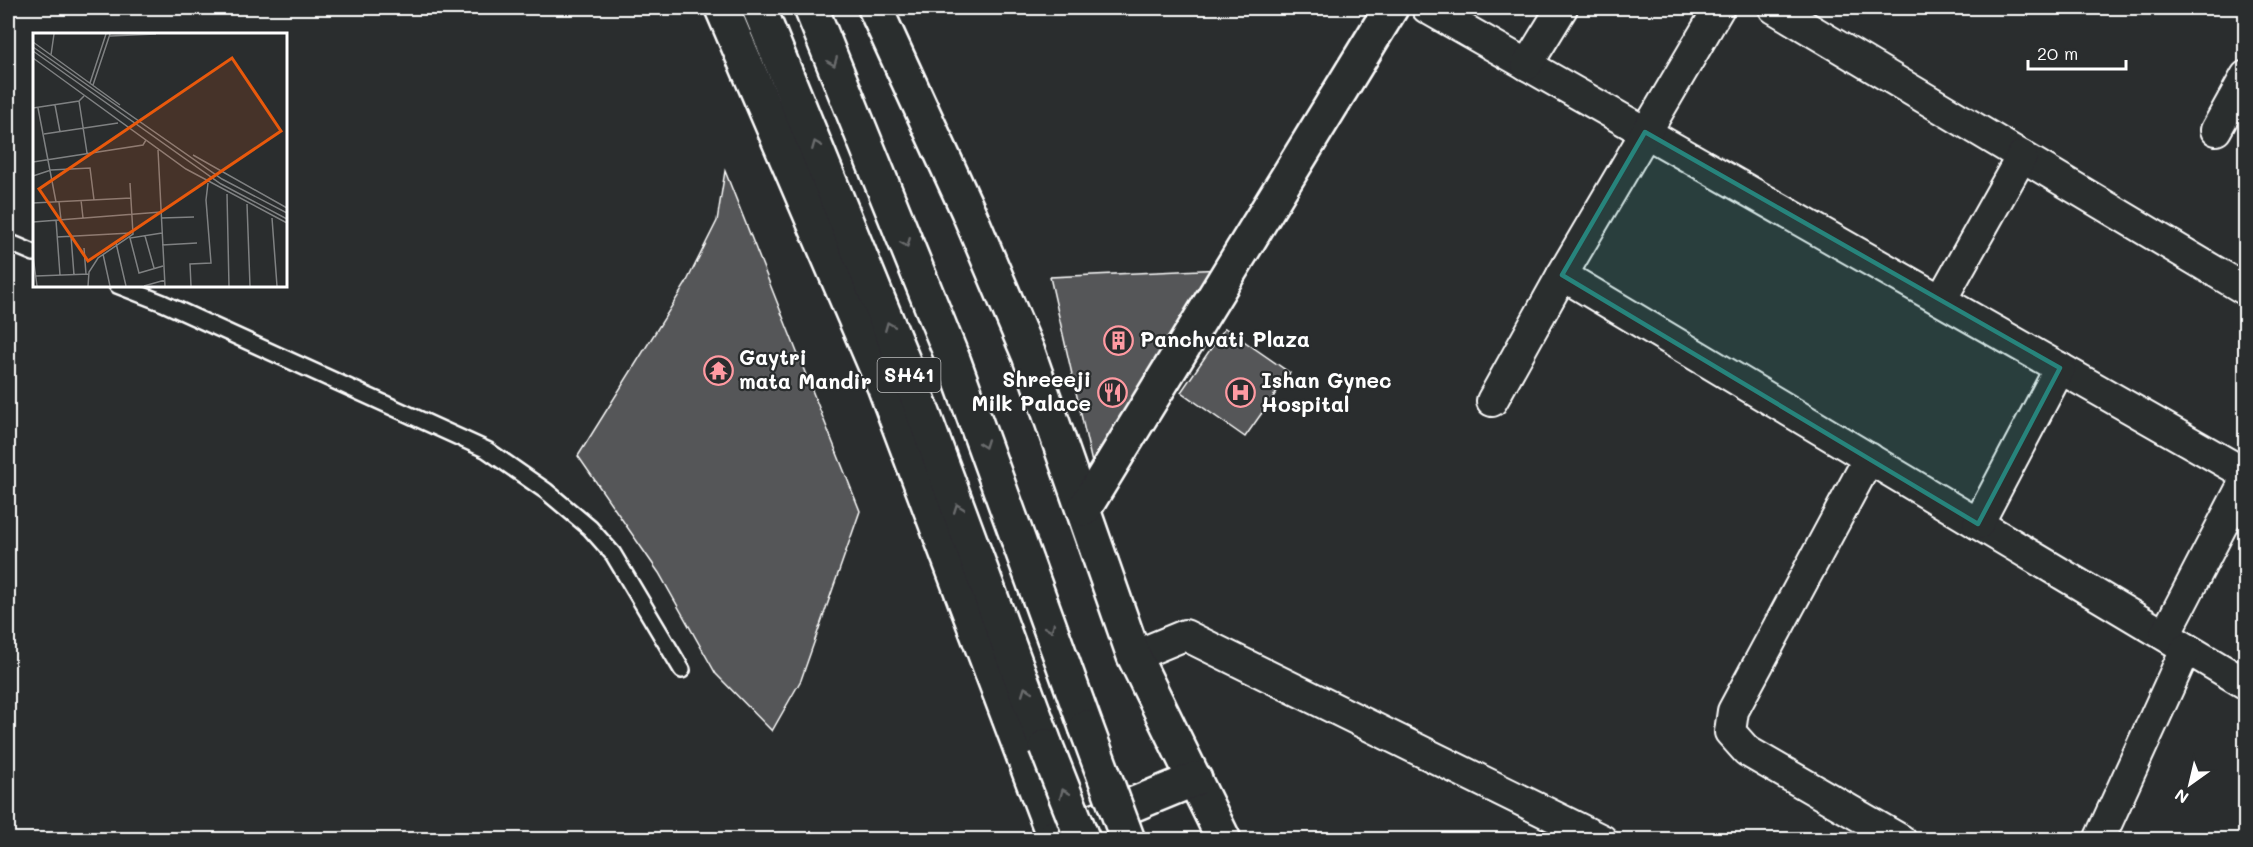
<svg xmlns="http://www.w3.org/2000/svg" width="2253" height="847" font-family="Mali,sans-serif">
  <style>
    .building { fill: #555758; stroke: #fff; stroke-width: 1.5 }
    .lines { fill: none; stroke-linecap: round; stroke-linejoin: round }
    .service-casing { stroke: #fff; stroke-width: 20 }
    .minor-casing { stroke: #fff; stroke-width: 34 }
    .tertiary-casing { stroke: #fff; stroke-width: 38 }
    .primary-casing { stroke: #fff; stroke-width: 38 }
    .service { stroke: #2a2d2e; stroke-width: 15 }
    .minor { stroke: #2a2d2e; stroke-width: 30 }
    .tertiary { stroke: #2a2d2e; stroke-width: 33 }
    .primary { stroke: #2a2d2e; stroke-width: 33 }
    .primary-bridge-casing { stroke: #fff; stroke-width: 38; stroke-linecap: butt }
    .primary-bridge { stroke: #2a2d2e; stroke-width: 33 }
    .oneway { stroke: #6a6c6d }
    .marked { fill: #27847c; fill-opacity: 0.2; stroke: #27847c; stroke-width: 4.5; stroke-linejoin: round }
    .labels { text-anchor: middle; stroke-width: 4.5; stroke-linejoin: round; paint-order: stroke }
    .shield { fill: #2a2d2e; stroke: #bfc0c0; stroke-width: 1.5 }
    .shield-label { font-size: 20px; font-weight: bold; fill: #fff }
    .poi-label { font-size: 21px; font-weight: bold; fill: #fff; stroke: #2a2d2e; text-anchor: start }
    .inset-road { fill: none; stroke: #7f8182; stroke-width: 1.5 }
    .view { fill: #e8590c; fill-opacity: 0.15; stroke: #e8590c; stroke-width: 3 }
    .inset-edge { fill: none; stroke: #fff; stroke-width: 3 }
  </style>
  <rect width="100%" height="100%" fill="#2a2d2e"/>
  <filter id="ink" filterUnits="userSpaceOnUse"><feTurbulence type="fractalNoise" baseFrequency=".0167" numOctaves="2"/><feDisplacementMap in="SourceGraphic" scale="12" xChannelSelector="R" yChannelSelector="G"/><feConvolveMatrix kernelMatrix="1 2 1 2 8 2 1 2 1" color-interpolation-filters="sRGB"/></filter>
  <g filter="url(#ink)">
    <g class="building">
      <polygon points="725,171 860,511 801,680 772,731 716,674 659,573 578,456 685,285 717,221"/>
      <polygon points="1222,269 1092,463 1050,277"/>
      <polygon points="1225,328 1290,373 1245,437 1181,392"/>
    </g>
    <g class="lines">
      <defs>
        <g id="service">
          <polyline points="8,242 34,253"/>
          <polyline points="117,285 163,303 487,450 546,491 590,528 613,554 682,670"/>
        </g>
        <g id="minor">
          <polyline points="1427,8 2246,474"/>
          <polyline points="1774,8 2246,290"/>
          <polyline points="1527,65 1562,8"/>
          <polyline points="2216,130 2246,76"/>
          <polyline points="1562,275 2246,684"/>
          <polyline points="1941,300 2022,156"/>
          <polyline points="1492,401 1562,275 1719,8"/>
          <polyline points="1869,458 1733,711 1730,732 1747,751 1901,840"/>
          <polyline points="1978,524 2060,368"/>
          <polyline points="2165,635 2246,479"/>
          <polyline points="1134,656 1185,635 1602,840"/>
          <polyline points="2099,840 2186,649"/>
        </g>
        <g id="tertiary">
          <polyline points="722,8 884,386 1055,840"/>
          <polyline points="875,8 968,211 1029,355 1134,656 1224,840"/>
          <polyline points="1084,509 1391,8"/>
          <polyline points="1054,837 1195,779"/>
        </g>
        <g id="primary">
          <polyline points="759,8 910,378 1046,746"/>
          <polyline points="811,8 954,362 1086,727"/>
        </g>
      </defs>
      <use href="#service" class="service-casing"/>
      <use href="#minor" class="minor-casing"/>
      <use href="#tertiary" class="tertiary-casing"/>
      <use href="#primary" class="primary-casing"/>
      <use href="#service" class="service"/>
      <use href="#minor" class="minor"/>
      <use href="#tertiary" class="tertiary"/>
      <use href="#primary" class="primary"/>
      <defs>
        <g id="primary-bridge">
          <polyline points="1086,727 1128,840"/>
          <polyline points="1046,746 1083,840"/>
        </g>
      </defs>
      <use href="#primary-bridge" class="primary-bridge-casing"/>
      <use href="#primary-bridge" class="primary-bridge"/>
    </g>
    <defs><path id="oneway-chevron" d="M-2-3.5L2.5 0L-2 3.5" fill="none" stroke-width="1.6" stroke-linecap="round" stroke-linejoin="round" transform="scale(1.5)"/></defs>
    <g class="oneway">
      <use href="#oneway-chevron" transform="translate(833 62) rotate(68)"/>
      <use href="#oneway-chevron" transform="translate(816 145) rotate(-112)"/>
      <use href="#oneway-chevron" transform="translate(906 243) rotate(68)"/>
      <use href="#oneway-chevron" transform="translate(889 326) rotate(-112)"/>
      <use href="#oneway-chevron" transform="translate(984 444) rotate(70)"/>
      <use href="#oneway-chevron" transform="translate(958 508) rotate(-110)"/>
      <use href="#oneway-chevron" transform="translate(1050 628) rotate(70)"/>
      <use href="#oneway-chevron" transform="translate(1026 691) rotate(-110)"/>
      <use href="#oneway-chevron" transform="translate(1064 793) rotate(-112)"/>
    </g>
  </g>
  <path class="marked" d="M1645 132 2060 368 1978 524 1562 275Z"/>
  <defs>
    <symbol id="building-ring" viewBox="-11 -11 22 22"><circle r="9.5" fill="#2a2d2e" stroke="#ff9aa2" stroke-width="1.5"/><path d="M-4-6H4V6H1V3H-1V6H-4ZM-2.5-4.3h1.7v1.8h-1.7ZM.8-4.3h1.7v1.8H.8ZM-2.5-1h1.7V.8h-1.7ZM.8-1h1.7V.8H.8Z" fill="#ff9aa2"/></symbol>
    <symbol id="temple-ring" viewBox="-11 -11 22 22"><circle r="9.5" fill="#2a2d2e" stroke="#ff9aa2" stroke-width="1.5"/><path d="M0-6L5-2H3V0L6.5 2.5H4V6H1.5V3h-3V6H-4V2.5H-6.5L-3 0V-2H-5Z" fill="#ff9aa2"/></symbol>
    <symbol id="restaurant-ring" viewBox="-11 -11 22 22"><circle r="9.5" fill="#2a2d2e" stroke="#ff9aa2" stroke-width="1.5"/><path d="M-5-6h1v4h1v-4h1v4h1v-4h1v5L-1.5 .5V6h-2V.5L-5-1ZM5-6V6H3V1.5H1.5Q1.5-4 5-6Z" fill="#ff9aa2"/></symbol>
    <symbol id="hospital-ring" viewBox="-11 -11 22 22"><circle r="9.5" fill="#2a2d2e" stroke="#ff9aa2" stroke-width="1.5"/><path d="M-5-5h3v3.5h4V-5h3V5h-3V1.5h-4V5h-3Z" fill="#ff9aa2"/></symbol>
  </defs>
  <g fill-rule="evenodd">
    <use href="#building-ring" x="1102" y="324" width="33" height="33"/>
    <use href="#temple-ring" x="702" y="354" width="33" height="33"/>
    <use href="#restaurant-ring" x="1096" y="376" width="33" height="33"/>
    <use href="#hospital-ring" x="1224" y="376" width="33" height="33"/>
  </g>
  <g class="labels">
    <rect class="shield" x="877.5" y="358" width="63" height="34" rx="4.5"/>
    <g class="shield-label">
      <text x="909" y="382">SH41</text>
    </g>
    <g class="poi-label">
      <text x="1140" y="347">Panchvati Plaza</text>
      <text x="739" y="365">Gaytri<tspan x="739" dy="24">mata Mandir</tspan></text>
      <text x="1091" y="387" text-anchor="end">Shreeeji<tspan x="1091" dy="24">Milk Palace</tspan></text>
      <text x="1261" y="388">Ishan Gynec<tspan x="1261" dy="24">Hospital</tspan></text>
    </g>
  </g>
  <g transform="translate(33 33)">
    <rect width="254" height="254" fill="#2a2d2e"/>
    <path class="inset-road" d="M77 3 123 1M0 9 87 72M0 14 189 146 254 180M0 18 188 151 254 186M18 22 21 1M0 25 153 136 254 190M57 50 73 1M60 52 77 1M46 68 54 120M22 72 27 99M0 75 46 68 51 63M5 75 23 169M11 101 85 90M125 117 132 253M160 122 254 175M0 129 110 112 113 107M0 143 18 137 57 135 61 167M194 161 196 253M48 167 50 185M26 169 28 187M0 170 98 165M214 171 217 253M128 185 161 184M239 185 244 253M23 187 27 242M0 189 128 179M129 200 97 205 106 240 130 233M38 203 41 242M112 203 121 235M24 204 98 200M83 210 93 253M129 212 164 210M51 215 53 241M70 221 77 253M0 223 4 253M3 243 56 241M55 253 56 239 65 225 100 201 97 150M111 253 132 247M158 253 157 231 178 230 173 167 175 150"/>
    <path class="view" d="M199 25 248 98 55 228 6 156Z"/>
    <rect width="254" height="254" class="inset-edge"/>
  </g>
  <rect width="2253" height="847" fill="none" stroke="#2a2d2e" stroke-width="30"/>
  <rect x="15" y="15" width="2223" height="817" fill="none" stroke="#fff" stroke-width="2" filter="url(#ink)"/>
  <g transform="translate(2190 784) rotate(214)" stroke="#2a2d2e" stroke-width="4.5" paint-order="stroke">
  <path d="M0-4.5L10 22L0 15L-10 22Z" fill="#ffffff"/>
  <text y="-9" font-size="16" font-weight="bold" text-anchor="middle" fill="#ffffff">N</text>
  </g>
  <path d="M2028 60v9h98v-9" fill="none" stroke="#ffffff" stroke-width="3"/>
  <text x="2037" y="60" font-size="18" fill="#ffffff" stroke="#2a2d2e" stroke-width="4.5" paint-order="stroke">20 m</text>
</svg>
